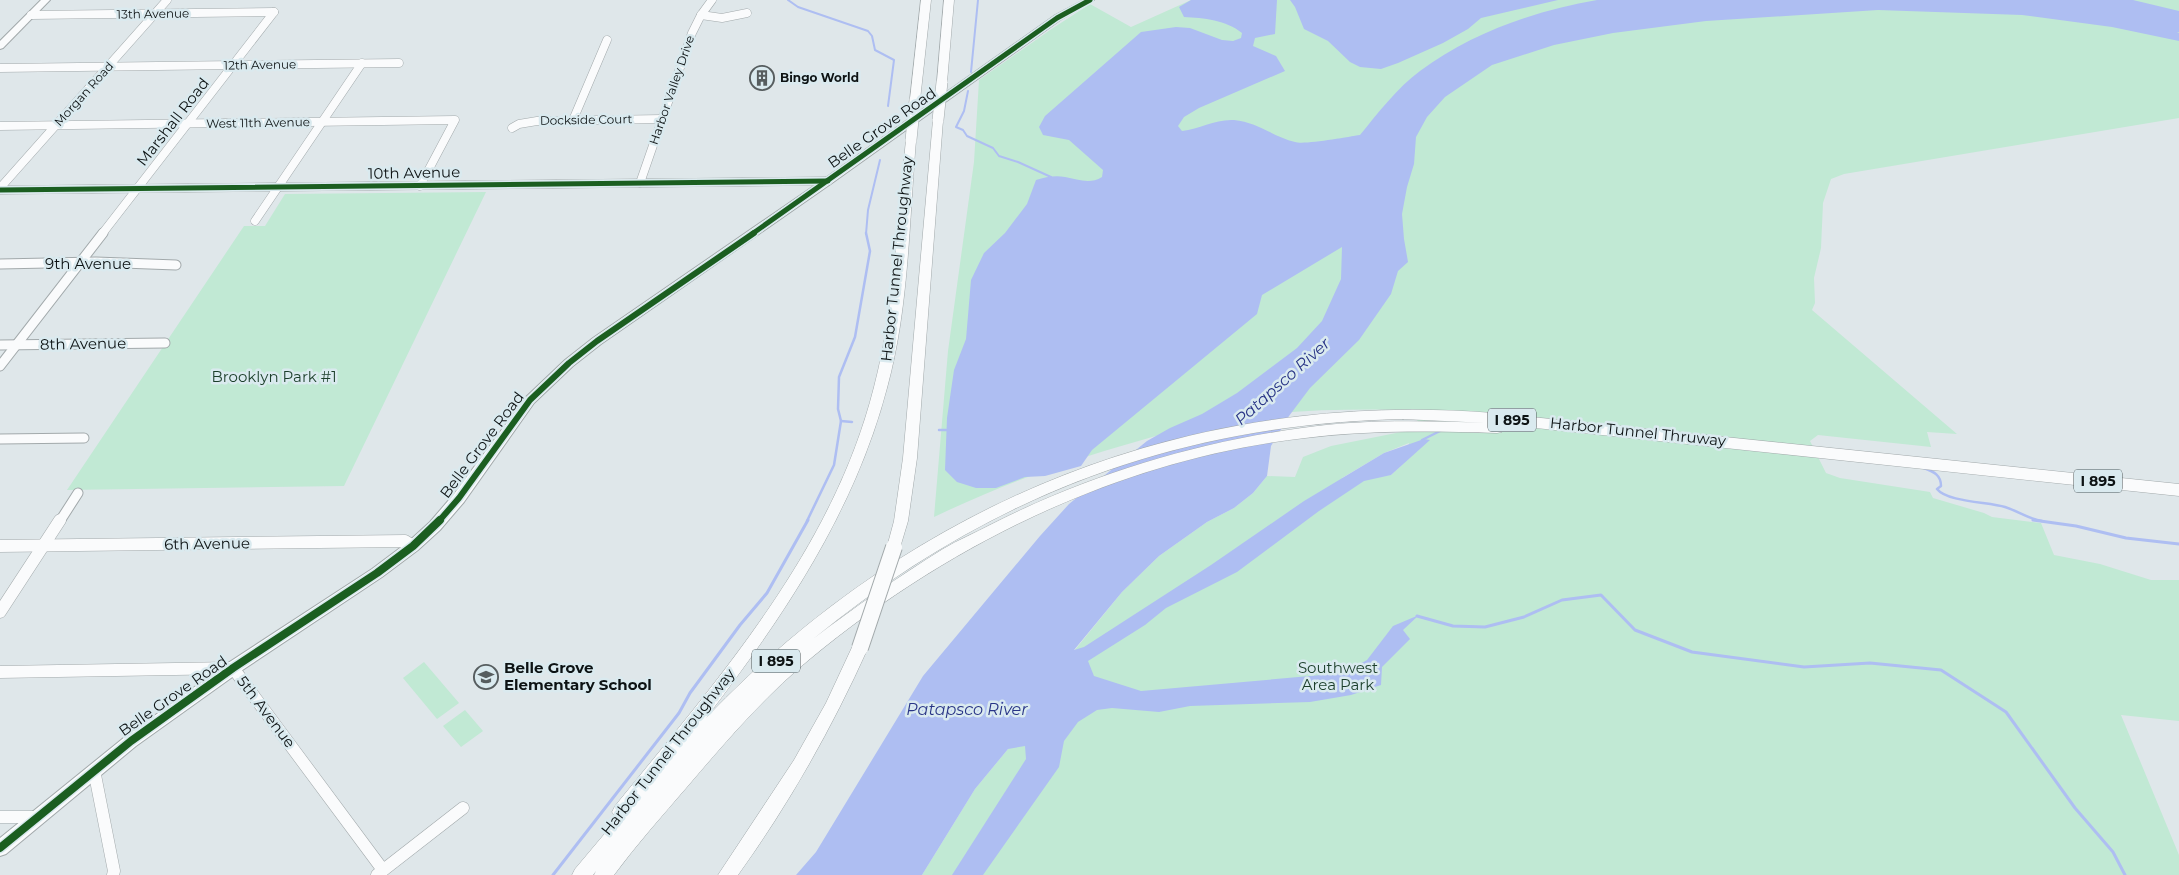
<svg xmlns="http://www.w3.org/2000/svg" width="2179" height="875" font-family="Montserrat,sans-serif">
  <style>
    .green { fill: #c1e9d4; fill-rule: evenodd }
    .water { fill: #aebef2 }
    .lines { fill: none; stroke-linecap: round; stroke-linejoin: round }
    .stream-far2 { stroke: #aebef2; stroke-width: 2 }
    .stream-far1 { stroke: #aebef2; stroke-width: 2.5 }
    .stream { stroke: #aebef2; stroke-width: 3 }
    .minor-far2-casing { stroke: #a2a9ab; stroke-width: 9 }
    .minor-far1-casing { stroke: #a2a9ab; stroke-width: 11 }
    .minor-casing { stroke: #a2a9ab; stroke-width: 13 }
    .major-casing { stroke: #a2a9ab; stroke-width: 2 }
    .highway-casing { stroke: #a2a9ab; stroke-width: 1 }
    .minor-far2 { stroke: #fafbfc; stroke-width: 8 }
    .minor-far1 { stroke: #fafbfc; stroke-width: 9 }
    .minor { stroke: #fafbfc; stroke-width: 12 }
    .major { fill: #fafbfc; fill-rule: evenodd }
    .highway { fill: #fafbfc; fill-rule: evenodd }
    .highway-bridge-far1-casing { stroke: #a2a9ab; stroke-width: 12; stroke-linecap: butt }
    .highway-bridge-casing { stroke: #a2a9ab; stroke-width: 18; stroke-linecap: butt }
    .highway-bridge-far1 { stroke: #fafbfc; stroke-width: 11 }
    .highway-bridge { stroke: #fafbfc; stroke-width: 16 }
    .cycleway-far2-casing { stroke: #daeaef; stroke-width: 8 }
    .cycleway-far1-casing { stroke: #daeaef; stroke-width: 9 }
    .cycleway-casing { stroke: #daeaef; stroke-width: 11 }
    .cycleway-far2 { stroke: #1b5e20; stroke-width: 5 }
    .cycleway-far1 { stroke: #1b5e20; stroke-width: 6 }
    .cycleway { stroke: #1b5e20; stroke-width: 8 }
    .labels { text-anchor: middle; stroke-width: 5; stroke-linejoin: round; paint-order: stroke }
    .far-street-label { font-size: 12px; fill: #0d1314; stroke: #daeaef }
    .far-poi-label { font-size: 12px; font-weight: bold; fill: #0d1314; stroke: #daeaef; text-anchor: start }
    .shield { fill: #daeaef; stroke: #4a5456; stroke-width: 1 }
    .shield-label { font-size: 14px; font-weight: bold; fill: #0d1314 }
    .street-label { font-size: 15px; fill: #0d1314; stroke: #daeaef }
    .park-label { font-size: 15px; fill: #1b3e2a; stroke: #daeaef }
    .poi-label { font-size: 15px; font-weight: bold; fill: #0d1314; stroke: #daeaef; text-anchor: start }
    .water-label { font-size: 16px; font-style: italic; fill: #283486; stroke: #daeaef }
  </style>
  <rect width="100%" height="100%" fill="#dfe7ea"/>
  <g class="green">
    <path d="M1191 0H2179V118L1844 174 1831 179 1823 203 1821 248 1814 278 1815 303 1812 310 1957 434 1927 432 1931 447 1818 435 1810 441 1826 473 1840 478 1930 492 1933 498 1984 513 1992 517 2041 523 2054 555 2100 564 2151 580H2179V721L2121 715 2179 855V875H922L975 789 1008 749 1074 651 1122 592 1159 556 1207 522 1234 508 1253 493 1267 476 1295 477 1303 457 1331 446 1416 429 1419 410C1357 409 1296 409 1234 418 1201 422 1167 433 1135 442 1064 462 1001 485 934 517L948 351 974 162 979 80 1050 30 1090 4 1131 27ZM1409 443 1404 463 1391 475 1342 478 1384 453Z"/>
    <polygon points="486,192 344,486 67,490 244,226 265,226 285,194"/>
    <polygon points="424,662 459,703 437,719 403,678"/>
    <polygon points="465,710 483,731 461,747 443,726"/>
  </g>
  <g class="water">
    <path d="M1191 0H1277L1275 34 1255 38 1253 46 1276 56 1285 71 1199 108 1184 117 1178 126 1182 131C1200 129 1215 119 1234 120 1257 122 1274 137 1295 142 1304 145 1347 137 1360 135 1378 113 1397 88 1420 71 1471 33 1534 11 1597 0H2133L2179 11V32H2177L2179 33V41L2112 27 2022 15 1878 10 1706 21 1613 33 1554 45 1492 65 1445 97 1427 117 1416 137 1414 164 1407 187 1402 214 1404 239 1408 262 1398 271 1391 294 1359 340 1310 388 1289 416 1271 446 1267 476 1253 493 1234 508 1207 522 1159 556 1122 592 1074 650 1084 647 1211 565 1304 501 1384 453 1424 439 1430 440 1391 475 1364 481 1319 511 1237 572 1166 608 1145 625 1088 661 1094 676 1141 691 1344 673 1367 660 1393 626 1419 615 1403 630 1410 639 1382 667 1381 685 1351 695 1310 702 1190 706 1159 712 1112 708 1097 710 1078 722 1064 741 1059 767 983 875H952L1026 759 1025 746 1008 749 975 789 922 875H796L816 852 923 676 1040 536 1069 504 1147 441 1170 428 1202 414 1237 393 1297 348 1322 321 1341 279 1342 247 1262 295 1257 314 1092 450 1081 466 1045 476 1025 477 996 488H976L957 482 945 470 947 418 954 370 966 339 971 280 984 253 1005 233 1027 204 1036 180C1046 177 1055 175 1065 177 1078 179 1089 185 1102 177L1103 170 1069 140 1043 135 1039 127 1045 116 1141 32 1176 27 1190 28 1222 40 1233 41 1241 38 1242 33C1226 20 1204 18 1184 17L1179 7Z"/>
    <polygon points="1290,0 1558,0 1481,18 1468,29 1443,43 1398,63 1381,69 1360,67 1350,62 1328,41 1304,29 1295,7"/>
  </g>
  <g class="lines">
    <g class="stream-far2">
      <polyline points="788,0 798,7 868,31 872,36 875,50 894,60 888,106"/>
      <polyline points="971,72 978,0"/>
      <polyline points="968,91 964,111 956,127 963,130 967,136 993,148 999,156 1018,162 1051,177"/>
      <polyline points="866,234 868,210 880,160"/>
    </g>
    <g class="stream-far1">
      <polyline points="841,421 852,422"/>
      <polyline points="939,430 950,430"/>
      <polyline points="1422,440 1440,431"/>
      <path d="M1924 468C1934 472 1941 475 1941 486L1937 489C1947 502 1989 502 2005 507 2018 511 2028 519 2042 521"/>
      <polyline points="807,521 834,465 841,421 838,409 839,377 855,337 870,251 866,233"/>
    </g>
    <g class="stream">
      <polyline points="2033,520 2076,526 2126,538 2179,544"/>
      <polyline points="1417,616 1453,626 1485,627 1524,617 1562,600 1601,595 1635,630 1692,652 1804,667 1870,663 1941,670 2006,712 2075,808 2113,852 2125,875"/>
      <polyline points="553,875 679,713 690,693 740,625 767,593 808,520"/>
    </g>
    <defs>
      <g id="minor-far2">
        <polyline points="31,15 274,12"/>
        <polyline points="701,15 722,18 747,13"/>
        <polyline points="0,68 399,63"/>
        <polyline points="573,120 607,40"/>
        <polyline points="0,126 455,120 420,186"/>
        <polyline points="512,128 519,124 537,121 662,119"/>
        <polyline points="640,183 692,33 701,15 712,0"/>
        <polyline points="0,188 167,0"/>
        <polyline points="0,190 828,181"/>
        <polyline points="255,221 362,63"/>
        <polyline points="102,234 274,12"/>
      </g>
      <g id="minor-far1">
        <polyline points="0,264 96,262 176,265"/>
        <polyline points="0,345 165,343"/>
        <polyline points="0,366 103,233"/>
        <polyline points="0,439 84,438"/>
        <polyline points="60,521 78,493"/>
      </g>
      <g id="minor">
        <polyline points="0,546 405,541 413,546"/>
        <polyline points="0,612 60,520"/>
        <polyline points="0,672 233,668 383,870"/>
        <polyline points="94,770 114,871 113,875"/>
        <polyline points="0,817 38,817"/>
        <polyline points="377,875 463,808"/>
      </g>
      <g id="major">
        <polygon points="41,0 50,0 3,48 0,49 0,41"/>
        <polygon points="1084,0 1094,0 1060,20 832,183 601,344 573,366 534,403 464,502 440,530 418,550 382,577 238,673 136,746 6,854 0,856 0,838 126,736 228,663 372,569 408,542 430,522 454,494 526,397 565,360 593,338 824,179 1054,16"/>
      </g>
      <g id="highway">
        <polygon points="921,0 931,0 920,100 915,103 910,100"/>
        <polygon points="944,0 954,0 947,82 942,85 937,82"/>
        <polygon points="938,117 943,120 917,458 908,521 899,551 894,553 889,551 887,547 894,521 903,458 933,120"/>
        <path d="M911 137 916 140C909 222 909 308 887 388 854 513 783 617 706 718 915 500 1192 389 1493 413L2179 484V496L1499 424 1504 428 1502 432 1497 433C1433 431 1369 430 1305 438 1118 459 939 548 797 670 757 705 722 746 687 787 662 816 637 844 614 875H594L596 871 593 875H572L575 869 617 819 612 812 615 806C718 679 833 550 874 387 895 307 897 222 906 140ZM1403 419 1487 423C1426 421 1363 419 1302 428 1194 443 1088 475 990 525 975 533 958 540 943 549 898 577 855 607 813 639 988 496 1176 424 1403 419Z"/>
        <path d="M860 641 866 643 868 648C832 728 789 804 738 875H718L794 760 826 703 854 643Z"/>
      </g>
    </defs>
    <use href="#minor-far2" class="minor-far2-casing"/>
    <use href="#minor-far1" class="minor-far1-casing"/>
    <use href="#minor" class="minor-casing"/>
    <use href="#major" class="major-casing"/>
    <use href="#highway" class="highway-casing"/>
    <use href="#minor-far2" class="minor-far2"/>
    <use href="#minor-far1" class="minor-far1"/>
    <use href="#minor" class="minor"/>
    <use href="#major" class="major"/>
    <use href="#highway" class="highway"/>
    <defs>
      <g id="highway-bridge-far1">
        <polyline points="938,120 942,82"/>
        <polyline points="911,140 915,100"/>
      </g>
      <polyline id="highway-bridge" points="860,648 894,547"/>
    </defs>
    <use href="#highway-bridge-far1" class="highway-bridge-far1-casing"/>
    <use href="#highway-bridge" class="highway-bridge-casing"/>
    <use href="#highway-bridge-far1" class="highway-bridge-far1"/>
    <use href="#highway-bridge" class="highway-bridge"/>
    <defs>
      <g id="cycleway-far2">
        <polyline points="0,190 828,181"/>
        <polyline points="752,234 1057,18 1090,0"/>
      </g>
      <polyline id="cycleway-far1" points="439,521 459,498 530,400 569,363 597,341 754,233"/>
      <polyline id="cycleway" points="0,848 131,741 233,668 377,573 413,546 440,520"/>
    </defs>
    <use href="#cycleway-far2" class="cycleway-far2-casing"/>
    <use href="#cycleway-far1" class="cycleway-far1-casing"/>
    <use href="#cycleway" class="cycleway-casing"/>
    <use href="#cycleway-far2" class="cycleway-far2"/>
    <use href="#cycleway-far1" class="cycleway-far1"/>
    <use href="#cycleway" class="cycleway"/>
  </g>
  <defs>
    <symbol id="building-ring" viewBox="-11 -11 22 22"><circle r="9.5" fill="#daeaef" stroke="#565d5f" stroke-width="1.5"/><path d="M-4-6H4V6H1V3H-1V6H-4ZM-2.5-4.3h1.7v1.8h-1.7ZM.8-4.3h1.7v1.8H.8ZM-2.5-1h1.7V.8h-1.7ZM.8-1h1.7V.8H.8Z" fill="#565d5f"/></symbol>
    <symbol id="school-ring" viewBox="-11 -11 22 22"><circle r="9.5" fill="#daeaef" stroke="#565d5f" stroke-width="1.5"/><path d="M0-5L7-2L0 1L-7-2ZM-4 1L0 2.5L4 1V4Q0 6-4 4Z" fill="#565d5f"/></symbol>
  </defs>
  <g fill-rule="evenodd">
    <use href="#building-ring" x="748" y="64" width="28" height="28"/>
    <use href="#school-ring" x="472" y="663" width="28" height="28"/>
  </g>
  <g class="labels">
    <g class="far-street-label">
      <text transform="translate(153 14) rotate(-1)" y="4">13th Avenue</text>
      <text transform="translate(260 65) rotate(-1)" y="4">12th Avenue</text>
      <text transform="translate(672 90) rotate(-71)" y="4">Harbor Valley Drive</text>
      <text transform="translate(84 94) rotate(-48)" y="4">Morgan Road</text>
      <text transform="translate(586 120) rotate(-1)" y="4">Dockside Court</text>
      <text transform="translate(258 123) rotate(-1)" y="4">West 11th Avenue</text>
    </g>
    <g class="far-poi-label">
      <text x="780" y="82">Bingo World</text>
    </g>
    <g class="shield">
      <rect x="1488" y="408.5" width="48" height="23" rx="4"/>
      <rect x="2074" y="469.5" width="48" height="23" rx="4"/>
      <rect x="752" y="649.5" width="48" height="23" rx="4"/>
    </g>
    <g class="shield-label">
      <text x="1512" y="425">I 895</text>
      <text x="2098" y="486">I 895</text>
      <text x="776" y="666">I 895</text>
    </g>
    <g class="street-label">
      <text transform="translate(173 122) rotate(-52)" y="5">Marshall Road</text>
      <text transform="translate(882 128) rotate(-35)" y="5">Belle Grove Road</text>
      <text transform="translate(414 173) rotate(-1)" y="5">10th Avenue</text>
      <text transform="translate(897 259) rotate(-84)" y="5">Harbor Tunnel Throughway</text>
      <text x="88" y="269">9th Avenue</text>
      <text transform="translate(83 344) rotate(-1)" y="5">8th Avenue</text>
      <text transform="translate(1638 432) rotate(6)" y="5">Harbor Tunnel Thruway</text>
      <text transform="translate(482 445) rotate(-53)" y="5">Belle Grove Road</text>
      <text transform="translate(207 544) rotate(-1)" y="5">6th Avenue</text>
      <text transform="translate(173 696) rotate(-35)" y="5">Belle Grove Road</text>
      <text transform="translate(266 712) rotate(53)" y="5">5th Avenue</text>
      <text transform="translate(668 752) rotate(-52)" y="5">Harbor Tunnel Throughway</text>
    </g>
    <g class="park-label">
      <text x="274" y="382">Brooklyn Park #1</text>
      <text x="1338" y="673">Southwest<tspan x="1338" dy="17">Area Park</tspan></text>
    </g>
    <g class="poi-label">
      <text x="504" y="673">Belle Grove<tspan x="504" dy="17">Elementary School</tspan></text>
    </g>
    <g class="water-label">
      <text transform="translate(1282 381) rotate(-42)" y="6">Patapsco River</text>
      <text x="967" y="715">Patapsco River</text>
    </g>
  </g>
</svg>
